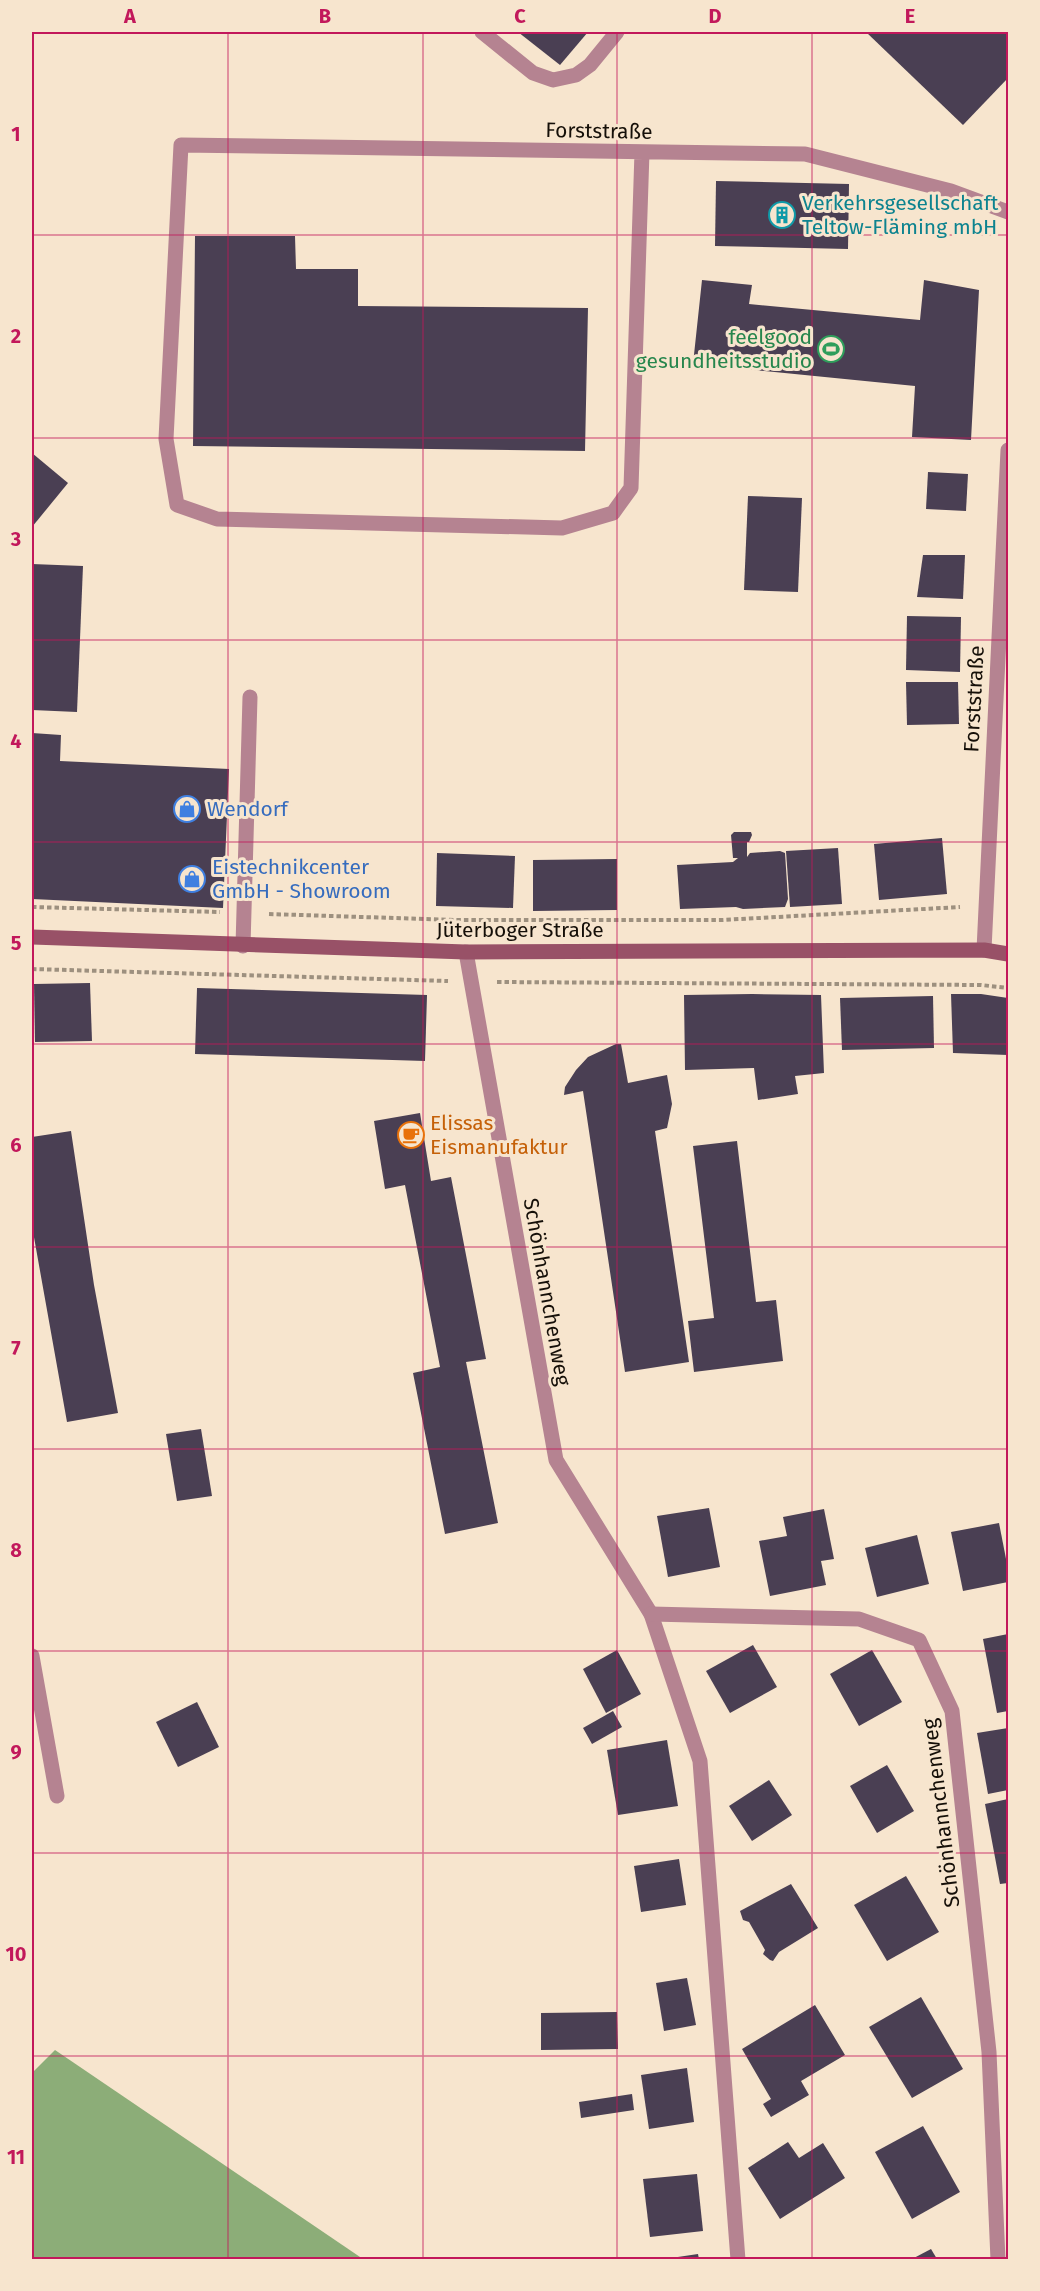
<svg xmlns="http://www.w3.org/2000/svg" width="1040" height="2291" font-family="'Fira Sans',sans-serif">
  <style>
    .forest { fill: #8cad78 }
    .building { fill: #4a3f53 }
    .lines { fill: none; stroke-linecap: round; stroke-linejoin: round }
    .path { stroke: #9d907f; stroke-width: 4; stroke-dasharray: 4.5 3; stroke-linecap: butt }
    .lane { stroke: #b58391; stroke-width: 15 }
    .street { stroke: #b58391; stroke-width: 15 }
    .secondary { stroke: #985167; stroke-width: 15 }
    .grid { fill: none; stroke: #c2185b; stroke-width: 1.5; stroke-opacity: 0.55 }
    .labels { text-anchor: middle; stroke-width: 6; stroke-linejoin: round; paint-order: stroke }
    .street-label { font-size: 21px; fill: #150f08; stroke: #f7e5ce }
    .culture-label { font-size: 21px; fill: #0d838f; stroke: #f7e5ce; text-anchor: start }
    .leisure-label { font-size: 21px; fill: #27864d; stroke: #f7e5ce; text-anchor: end }
    .shop-label { font-size: 21px; fill: #366cbe; stroke: #f7e5ce; text-anchor: start }
    .food-label { font-size: 21px; fill: #c56008; stroke: #f7e5ce; text-anchor: start }
    .neatline { fill: none; stroke: #c2185b; stroke-width: 2 }
    .grid-label { font-size: 20px; text-anchor: middle; font-weight: bold; fill: #c2185b }
  </style>
  <rect width="100%" height="100%" fill="#f7e5ce"/>
  <polygon class="forest" points="55,2050 363,2259 32,2259 32,2073"/>
  <g class="building">
    <polygon points="518,32 588,32 560,65"/>
    <polygon points="866,32 1008,32 1008,78 963,125"/>
    <polygon points="716,181 849,184 848,249 715,246"/>
    <polygon points="195,236 295,236 296,269 358,269 358,306 588,308 585,451 193,446"/>
    <polygon points="702,280 752,285 749,304 920,320 924,280 979,290 971,440 912,437 915,386 693,364"/>
    <polygon points="32,453 68,483 32,527"/>
    <polygon points="928,472 968,474 966,511 926,509"/>
    <polygon points="748,496 802,498 798,592 744,590"/>
    <polygon points="923,555 965,555 963,599 917,597"/>
    <polygon points="32,564 83,566 77,712 32,710"/>
    <polygon points="907,616 961,617 960,672 906,670"/>
    <polygon points="906,682 958,682 959,724 907,725"/>
    <polygon points="32,733 61,735 60,761 229,769 223,908 32,899"/>
    <polygon points="734,832 751,832 752,835 749,842 747,842 747,857 750,853 780,851 785,853 788,899 785,907 743,909 736,907 680,909 677,865 733,862 738,858 733,858 731,835"/>
    <polygon points="942,838 947,894 879,900 874,844"/>
    <polygon points="838,848 842,904 790,907 786,851"/>
    <polygon points="437,853 515,856 513,908 436,906"/>
    <polygon points="617,859 617,910 533,911 533,860"/>
    <polygon points="90,983 92,1041 35,1042 34,984"/>
    <polygon points="197,988 427,995 425,1061 195,1054"/>
    <polygon points="752,994 821,995 824,1073 795,1076 798,1094 758,1100 754,1068 685,1070 684,995"/>
    <polygon points="951,994 981,994 1008,998 1008,1055 953,1053"/>
    <polygon points="933,996 934,1048 842,1050 840,998"/>
    <polygon points="616,1044 621,1044 628,1083 667,1075 672,1104 667,1128 655,1131 689,1362 625,1372 583,1091 564,1095 565,1087 576,1070 588,1057"/>
    <polygon points="420,1113 431,1181 451,1177 486,1359 466,1362 498,1523 445,1534 413,1373 440,1367 405,1185 385,1189 374,1121"/>
    <polygon points="71,1131 94,1285 118,1413 67,1422 32,1226 32,1137"/>
    <polygon points="737,1141 756,1302 776,1300 783,1361 694,1372 688,1321 714,1318 693,1146"/>
    <polygon points="201,1429 212,1496 177,1501 166,1434"/>
    <polygon points="709,1508 720,1567 668,1577 657,1516"/>
    <polygon points="824,1509 834,1559 821,1561 826,1585 770,1596 759,1541 787,1536 783,1517"/>
    <polygon points="999,1523 1008,1569 1008,1582 963,1591 951,1532"/>
    <polygon points="917,1535 929,1584 877,1597 865,1548"/>
    <polygon points="1008,1634 1008,1711 997,1713 983,1639"/>
    <polygon points="753,1645 777,1687 730,1713 706,1671"/>
    <polygon points="617,1650 641,1694 606,1713 583,1669"/>
    <polygon points="872,1650 902,1702 859,1726 830,1674"/>
    <polygon points="197,1702 219,1747 178,1767 156,1722"/>
    <polygon points="613,1711 622,1727 592,1744 583,1728"/>
    <polygon points="1008,1728 1008,1790 988,1794 977,1733"/>
    <polygon points="667,1740 678,1806 618,1815 607,1750"/>
    <polygon points="887,1765 914,1811 877,1833 850,1786"/>
    <polygon points="769,1780 792,1815 752,1841 729,1806"/>
    <polygon points="1008,1799 1008,1883 1000,1884 985,1804"/>
    <polygon points="679,1859 686,1905 641,1912 634,1866"/>
    <polygon points="906,1876 939,1932 887,1961 854,1905"/>
    <polygon points="791,1884 818,1928 779,1952 773,1961 770,1960 763,1954 765,1950 749,1922 743,1920 740,1911"/>
    <polygon points="687,1978 696,2025 664,2031 656,1983"/>
    <polygon points="921,1997 963,2069 912,2098 869,2027"/>
    <polygon points="815,2005 845,2055 801,2081 809,2095 771,2117 763,2104 771,2099 742,2049"/>
    <polygon points="617,2012 618,2049 541,2050 541,2013"/>
    <polygon points="687,2068 694,2122 649,2129 641,2075"/>
    <polygon points="632,2094 634,2110 581,2118 579,2102"/>
    <polygon points="923,2126 960,2192 912,2219 875,2152"/>
    <polygon points="788,2142 799,2158 823,2143 845,2178 780,2219 748,2168"/>
    <polygon points="697,2174 703,2231 650,2237 643,2179"/>
    <polygon points="931,2249 937,2259 912,2259"/>
    <polygon points="698,2254 699,2259 671,2259 671,2258"/>
  </g>
  <g class="lines">
    <g class="path">
      <polyline points="32,907 220,912"/>
      <polyline points="269,914 456,920 722,920 960,907"/>
      <polyline points="32,969 448,981"/>
      <polyline points="497,982 981,985 1008,988"/>
    </g>
    <g class="lane">
      <polyline points="482,32 533,73 553,80 576,75 590,65 617,32"/>
      <polyline points="642,152 631,488 613,513 562,528 217,519 177,505 166,439 181,145 805,154 951,191 1008,212"/>
      <polyline points="243,946 250,697"/>
      <polyline points="32,1656 57,1796"/>
    </g>
    <g class="street">
      <polyline points="984,950 1008,450"/>
      <polyline points="466,952 556,1460 651,1614 700,1761 738,2260"/>
      <polyline points="651,1614 859,1619 919,1640 952,1711 989,2052 998,2260"/>
    </g>
    <polyline class="secondary" points="32,937 466,952 984,950 1008,954"/>
  </g>
  <path class="grid" d="M228 32V2260M423 32V2260M617 32V2260M812 32V2260M32 235H1008M32 438H1008M32 640H1008M32 842H1008M32 1044H1008M32 1247H1008M32 1449H1008M32 1651H1008M32 1853H1008M32 2056H1008"/>
  <defs>
    <symbol id="building-ring" viewBox="-11 -11 22 22"><circle r="9.5" fill="#f7e5ce" stroke="#0f9aa8" stroke-width="1.5"/><path d="M-4-6H4V6H1V3H-1V6H-4ZM-2.5-4.3h1.7v1.8h-1.7ZM.8-4.3h1.7v1.8H.8ZM-2.5-1h1.7V.8h-1.7ZM.8-1h1.7V.8H.8Z" fill="#0f9aa8"/></symbol>
    <symbol id="stadium-ring" viewBox="-11 -11 22 22"><circle r="9.5" fill="#f7e5ce" stroke="#2e9e5b" stroke-width="1.5"/><path d="M0-5a6.5 5 0 1 0 0 10a6.5 5 0 1 0 0-10ZM-3.5-1.8h7v3.6h-7Z" fill="#2e9e5b"/></symbol>
    <symbol id="shop-ring" viewBox="-11 -11 22 22"><circle r="9.5" fill="#f7e5ce" stroke="#3f7fe0" stroke-width="1.5"/><path d="M-5-2.5h2.3a2.7 3.5 0 0 1 5.4 0H5L5.5 6h-11ZM-1.5-2.5h3a1.5 2.3 0 0 0-3 0Z" fill="#3f7fe0"/></symbol>
    <symbol id="cafe-ring" viewBox="-11 -11 22 22"><circle r="9.5" fill="#f7e5ce" stroke="#e8710a" stroke-width="1.5"/><path d="M-5.5-4.5H6V0H3Q3 3.5 0 3.5H-2.5Q-5.5 3.5-5.5 0ZM3-3.2v2h1.7v-2ZM-6 4.5H4V6H-6Z" fill="#e8710a"/></symbol>
  </defs>
  <g fill-rule="evenodd">
    <use href="#building-ring" x="767" y="200" width="30" height="30"/>
    <use href="#stadium-ring" x="816" y="334" width="30" height="30"/>
    <use href="#shop-ring" x="172" y="794" width="30" height="30"/>
    <use href="#shop-ring" x="177" y="864" width="30" height="30"/>
    <use href="#cafe-ring" x="396" y="1120" width="30" height="30"/>
  </g>
  <g class="labels">
    <g class="street-label">
      <text transform="translate(599 131) rotate(1)" y="7">Forststraße</text>
      <text transform="translate(974 699) rotate(-87)" y="7">Forststraße</text>
      <text x="520" y="937">Jüterboger Straße</text>
      <text transform="translate(547 1292) rotate(80)" y="7">Schönhannchenweg</text>
      <text transform="translate(941 1813) rotate(-97)" y="7">Schönhannchenweg</text>
    </g>
    <g class="culture-label">
      <text x="802" y="210">Verkehrsgesellschaft<tspan x="802" dy="24">Teltow-Fläming mbH</tspan></text>
    </g>
    <g class="leisure-label">
      <text x="812" y="344">feelgood<tspan x="812" dy="24">gesundheitsstudio</tspan></text>
    </g>
    <g class="shop-label">
      <text x="207" y="816">Wendorf</text>
      <text x="212" y="874">Eistechnikcenter<tspan x="212" dy="24">GmbH - Showroom</tspan></text>
    </g>
    <g class="food-label">
      <text x="430" y="1130">Elissas<tspan x="430" dy="24">Eismanufaktur</tspan></text>
    </g>
  </g>
  <rect width="1040" height="2291" fill="none" stroke="#f7e5ce" stroke-width="66"/>
  <rect x="33" y="33" width="974" height="2225" class="neatline"/>
  <g class="grid-label">
    <text x="130" y="23">A</text>
    <text x="325" y="23">B</text>
    <text x="520" y="23">C</text>
    <text x="715" y="23">D</text>
    <text x="910" y="23">E</text>
    <text x="16" y="141">1</text>
    <text x="16" y="343">2</text>
    <text x="16" y="546">3</text>
    <text x="16" y="748">4</text>
    <text x="16" y="950">5</text>
    <text x="16" y="1152">6</text>
    <text x="16" y="1355">7</text>
    <text x="16" y="1557">8</text>
    <text x="16" y="1759">9</text>
    <text x="16" y="1961">10</text>
    <text x="16" y="2164">11</text>
  </g>
</svg>
